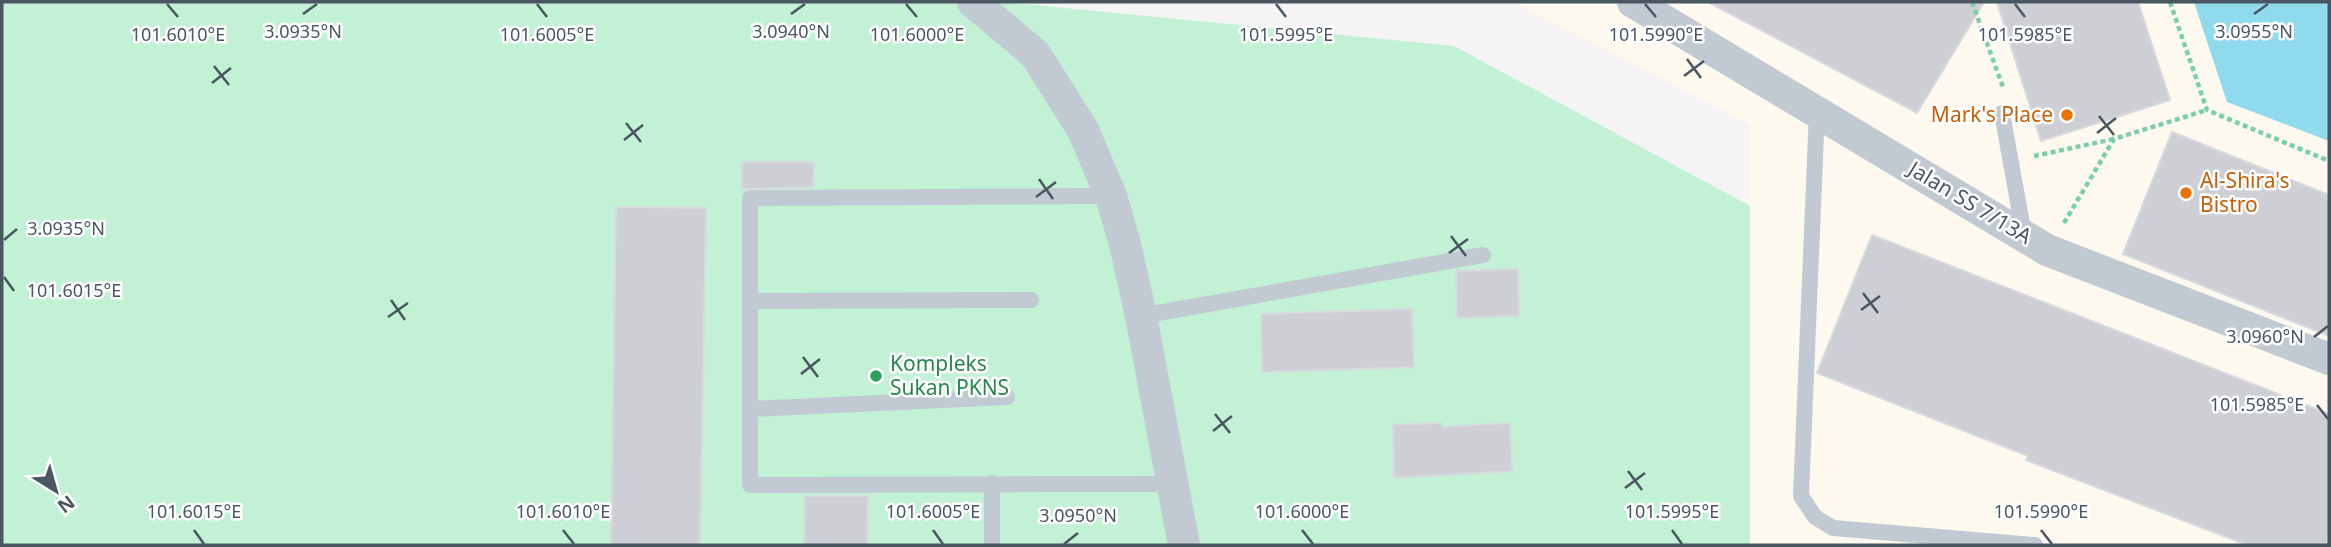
<svg xmlns="http://www.w3.org/2000/svg" width="2331" height="547" font-family="'Noto Sans',sans-serif">
  <style>
    .commercial { fill: #fdf9ef }
    .green { fill: #c3f1d5 }
    .water { fill: #90daee }
    .building { fill: #cdcfd5; stroke: #d7d9de; stroke-width: 2 }
    .lines { fill: none; stroke-linecap: round; stroke-linejoin: round }
    .path { stroke: #7ad0a6; stroke-width: 4.5; stroke-dasharray: 5 3.5; stroke-linecap: butt }
    .lane { stroke: #c1cad2; stroke-width: 16 }
    .street { stroke: #c1cad2; stroke-width: 32 }
    .ticks { fill: none; stroke: #4a5661; stroke-width: 2.5 }
    .food-dot { fill: #e8710a; stroke: #fff; stroke-width: 2.5 }
    .leisure-dot { fill: #2e9e5b; stroke: #fff; stroke-width: 2.5 }
    .labels { text-anchor: middle; stroke-width: 5; stroke-linejoin: round; paint-order: stroke }
    .food-label { font-size: 21px; fill: #c56008; stroke: #fff; text-anchor: end }
    .street-label { font-size: 21px; fill: #4a5661; stroke: #fff }
    .leisure-label { font-size: 21px; fill: #27864d; stroke: #fff; text-anchor: start }
    .ticks-label { font-size: 18px; text-anchor: middle; fill: #4a5661; stroke: #fff; stroke-width: 5; stroke-linejoin: round; paint-order: stroke }
  </style>
  <rect width="100%" height="100%" fill="#f5f3f3"/>
  <polygon class="commercial" points="1514,2 2194,2 2227,102 2329,141 2329,545 1750,545 1749,124"/>
  <polygon class="green" points="2,2 1002,2 1454,46 1750,206 1750,545 2,545"/>
  <polygon class="water" points="2194,2 2329,2 2329,141 2227,102"/>
  <g class="building">
    <polygon points="1708,2 1984,2 1917,113"/>
    <polygon points="1997,2 2138,2 2170,100 2041,141"/>
    <polygon points="2172,132 2329,195 2329,336 2123,254"/>
    <polygon points="742,162 814,162 813,187 742,189"/>
    <polygon points="616,207 706,208 700,545 611,545"/>
    <polygon points="1872,235 2329,414 2329,545 2247,545 2026,460 2028,456 1817,373"/>
    <polygon points="1518,269 1519,316 1457,318 1456,271"/>
    <polygon points="1412,309 1414,367 1262,372 1261,314"/>
    <polygon points="1442,423 1442,427 1510,423 1512,471 1394,478 1393,425"/>
    <polygon points="805,496 868,496 867,545 804,545"/>
  </g>
  <g class="lines">
    <g class="path">
      <polyline points="1972,2 2004,90"/>
      <polyline points="2170,2 2207,110 2329,161"/>
      <polyline points="2034,156 2114,139"/>
      <polyline points="2064,223 2114,139 2207,110"/>
    </g>
    <g class="lane">
      <polyline points="1817,111 1801,496 1815,517 1833,528 2035,545"/>
      <polyline points="2002,113 2024,235"/>
      <polyline points="1111,196 750,198 750,485 1172,484"/>
      <polyline points="750,301 1031,300"/>
      <polyline points="1141,316 1483,255"/>
      <polyline points="750,409 1007,397"/>
      <polyline points="992,545 992,483"/>
    </g>
    <g class="street">
      <polyline points="973,2 1035,54 1083,130 1111,196 1125,244 1141,316 1184,545"/>
      <polyline points="1633,2 2047,250 2329,359"/>
    </g>
  </g>
  <path class="ticks" d="M167 4 178 17M537 4 547 17M906 4 917 17M1276 4 1286 17M1645 4 1656 17M2015 4 2025 17M303 14 317 4M791 14 805 4M2254 14 2268 4M1687 59 1701 78M214 66 229 85M1684 76 1704 61M212 83 231 68M2099 116 2114 135M626 123 641 142M2097 133 2116 118M624 140 643 125M1039 179 1053 199M1036 197 1056 182M1451 236 1466 256M4 240 17 229M1449 253 1468 239M4 277 14 291M1863 293 1878 313M391 300 405 320M1861 310 1880 296M388 317 408 303M2314 337 2328 326M803 357 818 377M801 374 820 359M2317 405 2328 419M1215 414 1230 433M1213 431 1232 416M1628 471 1642 490M1625 488 1645 473M194 530 204 544M563 530 574 544M933 530 943 544M1302 530 1313 544M1672 530 1682 544M2041 530 2052 544M1064 544 1078 533"/>
  <g class="food-dot">
    <circle cx="2067" cy="115" r="7"/>
    <circle cx="2186" cy="193" r="7"/>
  </g>
  <circle class="leisure-dot" cx="876" cy="376" r="7"/>
  <g class="labels">
    <g class="food-label">
      <text x="2053" y="122">Mark's Place</text>
      <text x="2200" y="188" text-anchor="start">Al-Shira's<tspan x="2200" dy="24">Bistro</tspan></text>
    </g>
    <g class="street-label">
      <text transform="translate(1970 203) rotate(31)" y="7">Jalan SS 7/13A</text>
    </g>
    <g class="leisure-label">
      <text x="890" y="371">Kompleks<tspan x="890" dy="24">Sukan PKNS</tspan></text>
    </g>
  </g>
  <g class="ticks-label">
    <text x="303" y="38">3.0935°N</text>
    <text x="791" y="38">3.0940°N</text>
    <text x="2254" y="38">3.0955°N</text>
    <text x="178" y="41">101.6010°E</text>
    <text x="1286" y="41">101.5995°E</text>
    <text x="2025" y="41">101.5985°E</text>
    <text x="547" y="41">101.6005°E</text>
    <text x="917" y="41">101.6000°E</text>
    <text x="1656" y="41">101.5990°E</text>
    <text x="66" y="235">3.0935°N</text>
    <text x="74" y="297">101.6015°E</text>
    <text x="2265" y="343">3.0960°N</text>
    <text x="2257" y="411">101.5985°E</text>
    <text x="194" y="518">101.6015°E</text>
    <text x="563" y="518">101.6010°E</text>
    <text x="933" y="518">101.6005°E</text>
    <text x="1302" y="518">101.6000°E</text>
    <text x="1672" y="518">101.5995°E</text>
    <text x="2041" y="518">101.5990°E</text>
    <text x="1078" y="522">3.0950°N</text>
  </g>
  <rect width="2331" height="547" fill="none" stroke="#4a5661" stroke-width="7"/>
  <g transform="translate(56 491) rotate(143)" stroke="#ffffff" stroke-width="5" paint-order="stroke">
  <path d="M0-5L12 26L0 18L-12 26Z" fill="#4a5661"/>
  <text y="-10" font-size="19" font-weight="bold" text-anchor="middle" fill="#4a5661">N</text>
  </g>
</svg>
